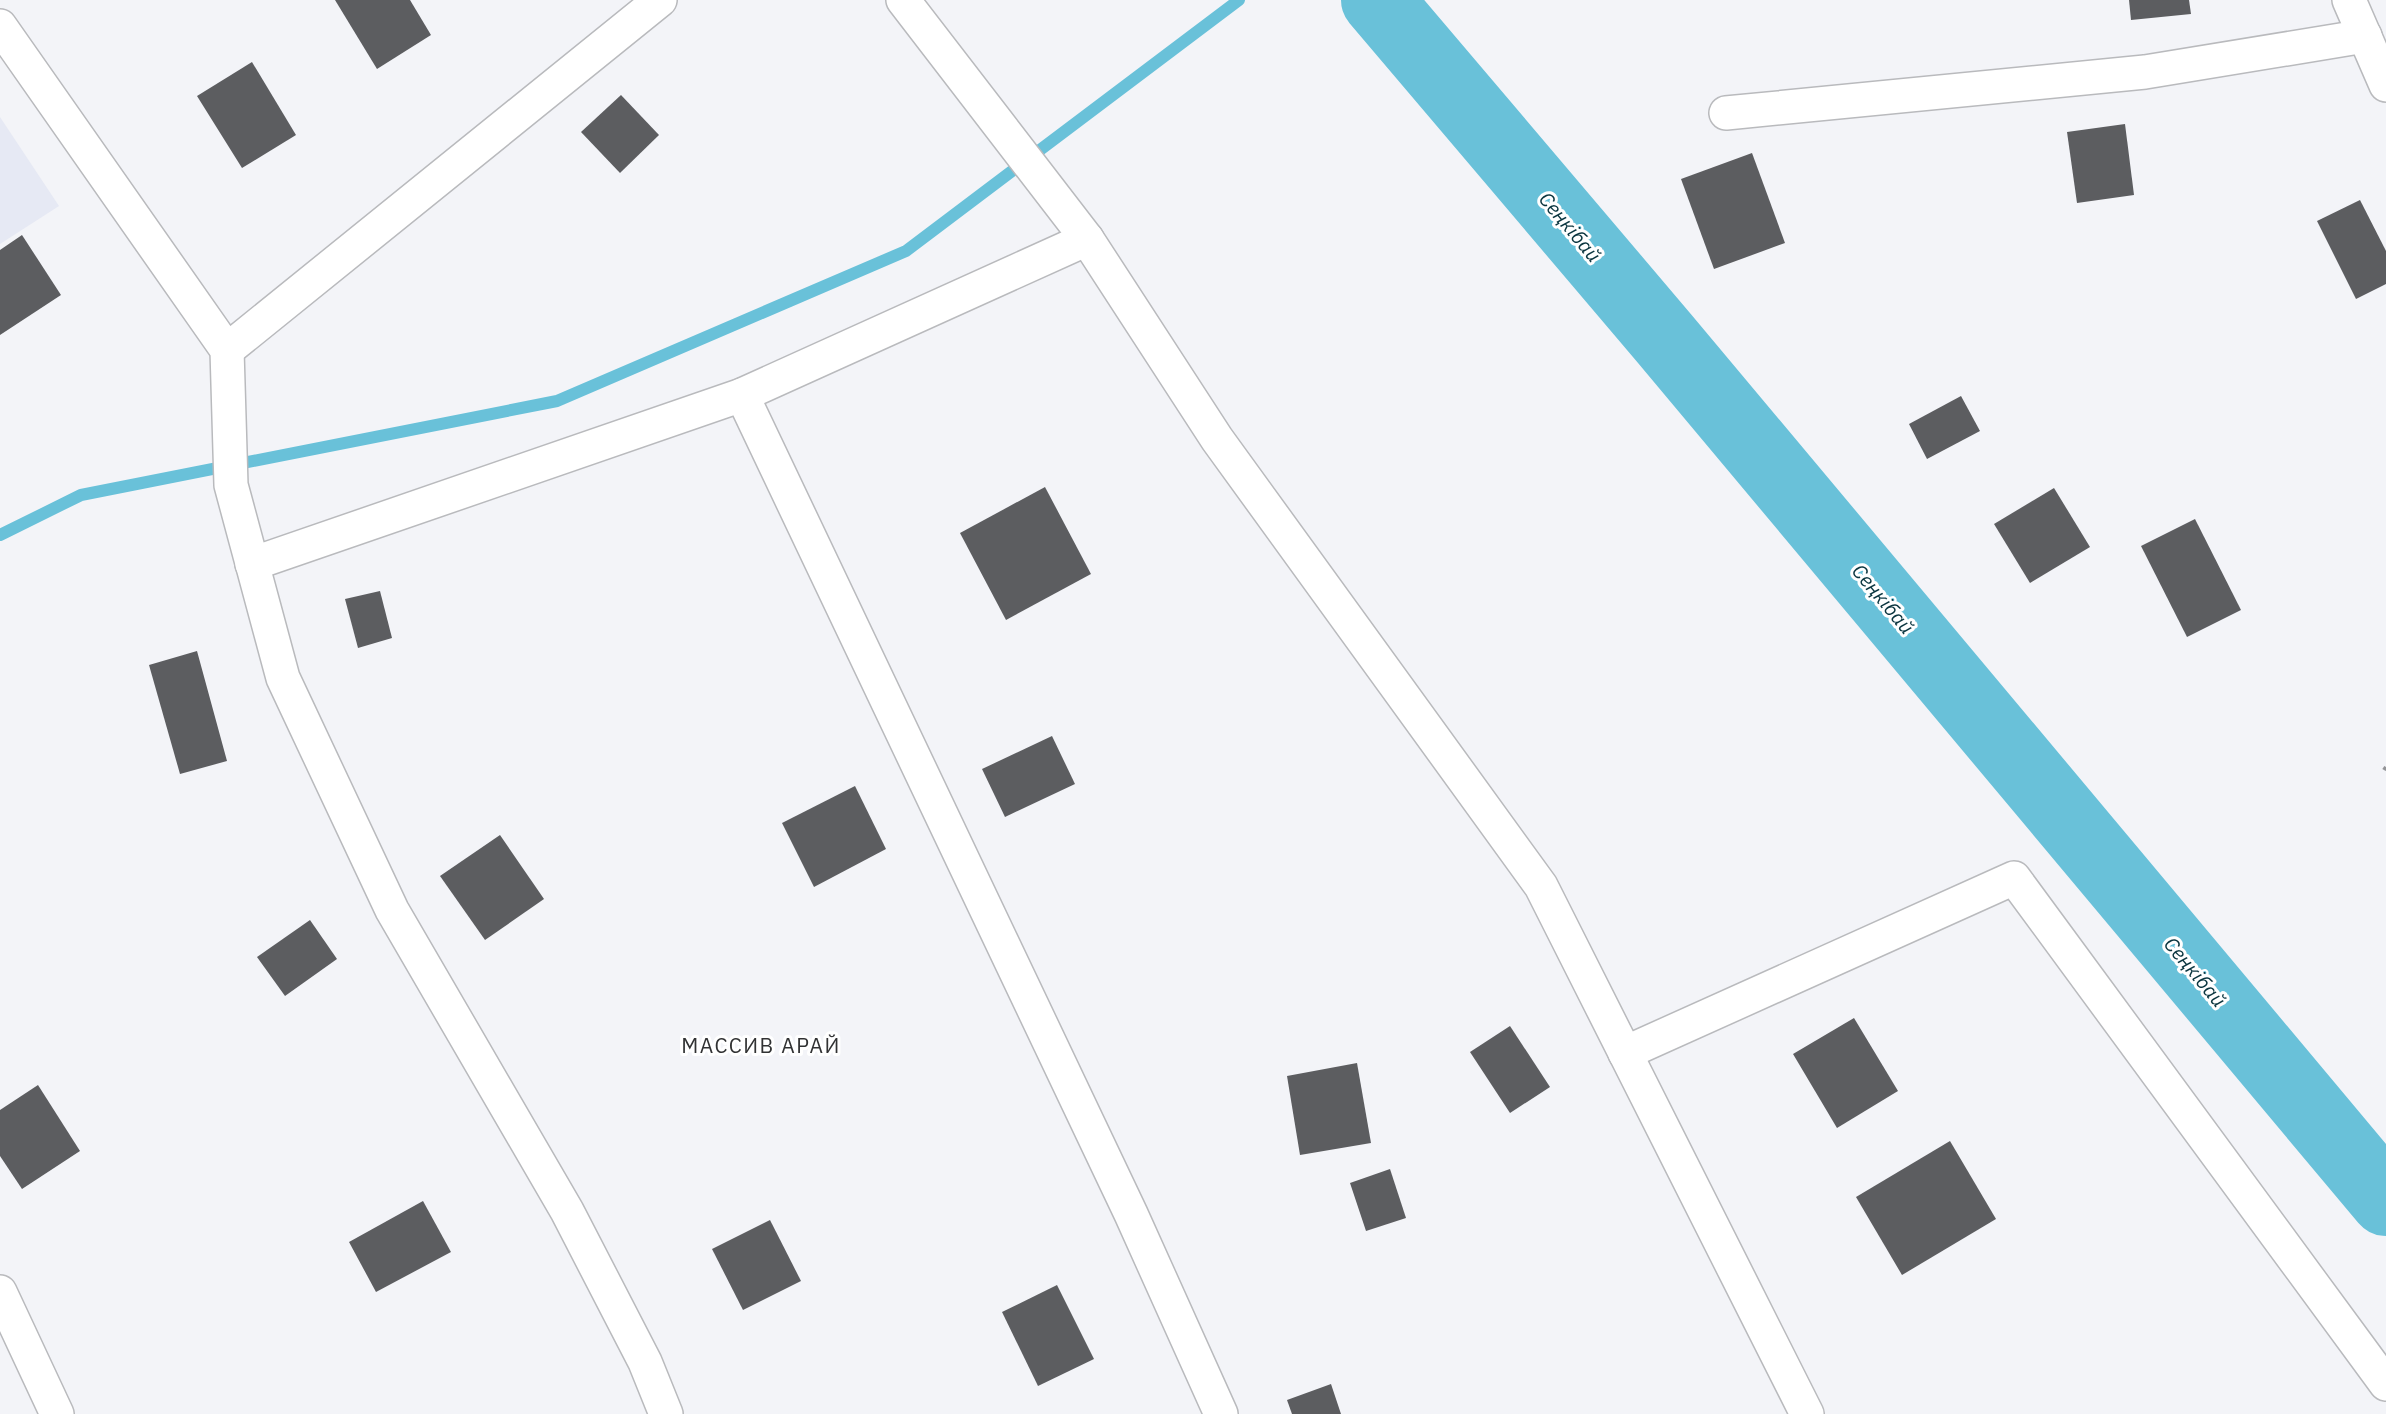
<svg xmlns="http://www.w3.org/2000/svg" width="2386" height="1414" font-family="'IBM Plex Sans',sans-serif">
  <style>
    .built { fill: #e6e9f4 }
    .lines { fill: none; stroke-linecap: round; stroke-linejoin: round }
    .stream { stroke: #69c1d9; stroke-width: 12 }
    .river { stroke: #69c1d9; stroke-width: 72 }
    .building { fill: #5c5d60 }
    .minor-casing { stroke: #b9babd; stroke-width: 36 }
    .path { stroke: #939497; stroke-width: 4; stroke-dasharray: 4.5 4.5; stroke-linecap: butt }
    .minor { stroke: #fff; stroke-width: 33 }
    .labels { text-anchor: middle; stroke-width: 6; stroke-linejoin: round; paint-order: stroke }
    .water-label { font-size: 20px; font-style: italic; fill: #0a353f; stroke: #fff }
    .quarter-label { font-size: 21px; letter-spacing: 1.5px; fill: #313233; stroke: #fff }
  </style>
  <rect width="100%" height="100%" fill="#f3f4f8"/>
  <polygon class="built" points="0,117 59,206 0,244"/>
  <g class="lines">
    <polyline class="stream" points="0,535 81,495 557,401 906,251 1239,0"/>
    <polyline class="river" points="1377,0 1664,338 2386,1200"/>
  </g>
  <g class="building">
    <polygon points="335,0 410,0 431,35 377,69"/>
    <polygon points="2129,0 2189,0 2191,14 2131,20"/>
    <polygon points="252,62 296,135 242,168 197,96"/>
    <polygon points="621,95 659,135 620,173 581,132"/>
    <polygon points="2125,124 2134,195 2077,203 2067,132"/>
    <polygon points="1752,153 1785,243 1714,269 1681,179"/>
    <polygon points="2360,200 2386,251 2386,284 2356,299 2317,221"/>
    <polygon points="22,235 61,295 0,335 0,250"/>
    <polygon points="1961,396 1980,431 1927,459 1909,424"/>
    <polygon points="1045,487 1091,574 1006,620 960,533"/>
    <polygon points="2054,488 2090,547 2030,583 1994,524"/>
    <polygon points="2195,519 2241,610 2187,637 2141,546"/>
    <polygon points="380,591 392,638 358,648 345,599"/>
    <polygon points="197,651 227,761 180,774 149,665"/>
    <polygon points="1052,736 1075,784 1005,817 982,769"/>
    <polygon points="855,786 886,849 814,887 782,823"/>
    <polygon points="500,835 544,899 485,940 440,876"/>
    <polygon points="310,920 337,959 285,996 257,957"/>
    <polygon points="1854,1018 1898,1091 1837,1128 1793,1054"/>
    <polygon points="1510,1026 1550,1087 1510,1113 1470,1052"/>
    <polygon points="1357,1063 1371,1143 1300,1155 1287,1076"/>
    <polygon points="38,1085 80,1151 22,1189 0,1156 0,1110"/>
    <polygon points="1950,1141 1996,1219 1902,1275 1856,1197"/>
    <polygon points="1390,1169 1406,1218 1366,1231 1350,1183"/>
    <polygon points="423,1201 451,1252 376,1292 349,1242"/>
    <polygon points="770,1220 801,1281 743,1310 712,1249"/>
    <polygon points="1057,1285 1094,1359 1038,1386 1002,1312"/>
    <polygon points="1331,1384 1341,1414 1292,1414 1287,1400"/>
  </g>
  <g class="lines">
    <defs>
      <g id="minor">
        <polyline points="903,0 1087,239 1217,439 1541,886 1807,1414"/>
        <polyline points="2349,0 2386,85"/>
        <polyline points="0,26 227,350 231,485 283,678 392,910 567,1211 645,1362 666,1414"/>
        <polyline points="1726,113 2145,72 2365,36"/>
        <polyline points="227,350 660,0"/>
        <polyline points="742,395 1131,1214 1221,1414"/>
        <polyline points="252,564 742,395 1087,239"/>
        <polyline points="1625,1053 2014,878 2386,1384"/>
        <polyline points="0,1292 57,1414"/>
      </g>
    </defs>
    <use href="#minor" class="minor-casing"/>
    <polyline class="path" points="2384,770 2386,767"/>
    <use href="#minor" class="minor"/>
  </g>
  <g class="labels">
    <g class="water-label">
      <text transform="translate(1570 227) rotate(50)" y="7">Сеңкібай</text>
      <text transform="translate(1883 599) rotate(50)" y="7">Сеңкібай</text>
      <text transform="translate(2195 972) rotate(50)" y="7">Сеңкібай</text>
    </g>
    <g class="quarter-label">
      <text x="761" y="1053">МАССИВ АРАЙ</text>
    </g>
  </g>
</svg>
